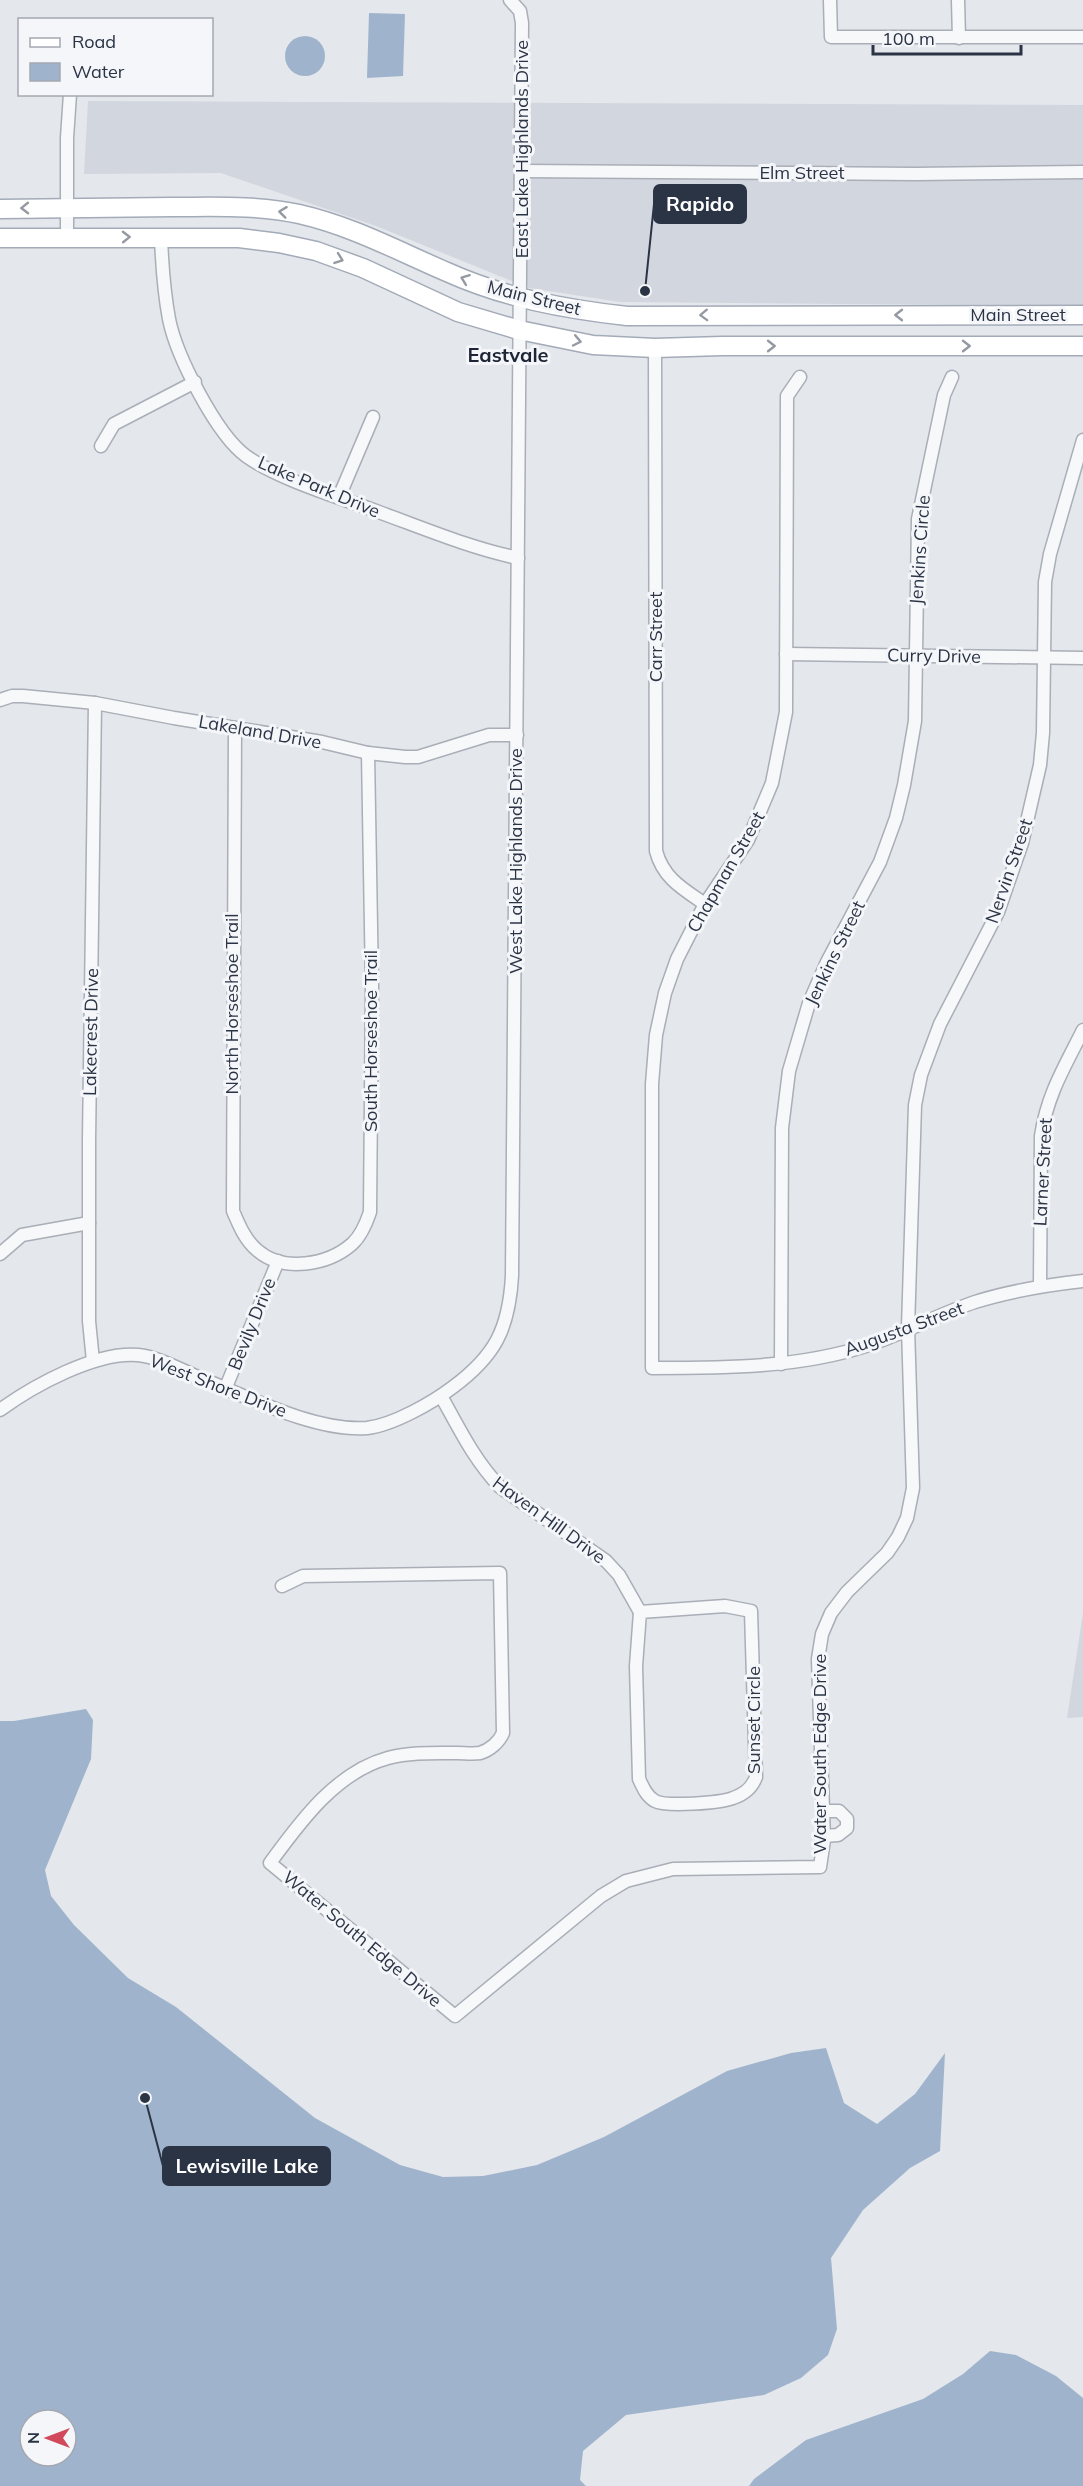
<svg xmlns="http://www.w3.org/2000/svg" width="1083" height="2486" font-family="Mulish,sans-serif">
  <style>
    .built { fill: #d2d6de }
    .water { fill: #9fb4cc; fill-rule: evenodd }
    .lines { fill: none; stroke-linecap: round; stroke-linejoin: round }
    .minor-casing { stroke: #a9aeb7; stroke-width: 15 }
    .primary-casing { stroke: #a3abb8; stroke-width: 21 }
    .minor { stroke: #f7f8fa; stroke-width: 12 }
    .primary { stroke: #fff; stroke-width: 18 }
    .oneway { stroke: #959aa2 }
    .labels { text-anchor: middle; stroke-width: 6; stroke-linejoin: round; paint-order: stroke }
    .street-label { font-size: 18px; fill: #2b3445; stroke: #f4f6f9 }
    .neighbourhood-label { font-size: 20px; font-weight: bold; fill: #1d2536; stroke: #f4f6f9 }
    .leader { fill: none; stroke: #2b3445; stroke-width: 2 }
    .callout-dot { fill: #2b3445; stroke: #f4f6f9; stroke-width: 2 }
    .callout { fill: #2b3445; stroke: #2b3445; stroke-width: 2 }
    .callout-label { font-size: 20px; text-anchor: middle; font-weight: bold; fill: #fff }
  </style>
  <rect width="100%" height="100%" fill="#e4e7ec"/>
  <g class="built">
    <polygon points="88,101 1083,105 1083,306 620,302 529,288 376,226 221,173 84,174"/>
    <polygon points="1083,1613 1083,1717 1067,1718"/>
  </g>
  <g class="water">
    <polygon points="369,13 405,14 403,76 367,78"/>
    <circle cx="305" cy="56" r="20"/>
    <path d="M86 1709 93 1720 91 1759 45 1870 51 1896 74 1925 128 1978 176 2007 315 2118 400 2165 443 2177 483 2176 537 2165 604 2137 727 2071 791 2053 826 2048 844 2103 877 2124 915 2094 945 2053 940 2151 910 2168 863 2210 831 2258 837 2329 828 2355 801 2378 764 2395 626 2415 583 2451 580 2480 586 2486H0V1721H14ZM30 2420H66V2456H30Z"/>
    <polygon points="990,2351 1016,2355 1056,2376 1083,2398 1083,2486 749,2486 754,2479 806,2440 923,2399 963,2374"/>
  </g>
  <g class="lines">
    <defs>
      <g id="minor">
        <polyline points="830,0 831,37 1083,37"/>
        <polyline points="958,0 959,38"/>
        <polyline points="522,171 915,174 1083,172"/>
        <path d="M161 237C162 264 164 292 169 319 176 355 216 434 246 456 278 479 338 497 376 511 423 528 470 548 518 558"/>
        <polyline points="67,238 67,138 70,94"/>
        <path d="M655 348 656 851C663 878 683 889 705 904"/>
        <path d="M800 377 787 396 786 712 772 783 748 840 705 904 677 959 665 993 656 1035 652 1084V1368C724 1368 800 1368 869 1345 905 1333 939 1314 975 1302 1010 1291 1047 1285 1083 1281"/>
        <polyline points="101,446 114,424 195,382"/>
        <polyline points="339,497 373,417"/>
        <polyline points="786,654 1083,658"/>
        <polyline points="0,700 12,696 23,696 95,703 174,718 322,742 368,753 405,757 418,757 489,735 517,735"/>
        <path d="M235 728 233 1211C239 1225 245 1240 257 1250 283 1273 328 1265 352 1244 361 1236 366 1224 370 1212L372 985 368 753"/>
        <polyline points="0,1254 22,1235 89,1223"/>
        <path d="M1040 1286 1041 1136C1047 1095 1065 1066 1083 1030"/>
        <polyline points="93,1361 89,1321 89,1140 95,703"/>
        <polyline points="781,1364 782,1128 789,1071 809,1003 827,962 880,862 896,818 904,785 915,721 918,519 944,395 952,377"/>
        <polyline points="226,1387 278,1261"/>
        <path d="M441 1396C459 1428 474 1460 500 1487L606 1561 619 1575 640 1612"/>
        <path d="M0 1410C33 1386 96 1351 138 1355 158 1357 179 1369 198 1377 246 1396 315 1432 367 1428 393 1425 432 1403 453 1387 495 1356 509 1329 512 1276L522 23 520 11 510 0"/>
        <path d="M282 1586 303 1576 500 1573 503 1733C499 1742 490 1750 480 1753 473 1754 464 1753 457 1753 434 1753 410 1752 388 1758 336 1772 300 1822 270 1863L455 2016 601 1896 626 1881 673 1869 820 1867 824 1840 818 1659 822 1634 831 1613 847 1592 887 1553 898 1537 907 1518 913 1488 908 1328 915 1105 921 1075 940 1024 998 912 1022 843 1040 765 1043 733 1045 582 1050 554 1083 440"/>
        <path d="M725 1606 751 1611 756 1777C752 1788 745 1794 733 1798 720 1803 666 1807 655 1801 646 1796 643 1787 639 1779L636 1666 640 1612Z"/>
        <polyline points="823,1811 839,1811 847,1819 847,1828 838,1835 824,1836"/>
      </g>
      <g id="primary">
        <path d="M0 209C58 208 115 208 173 207 215 207 258 205 299 214 352 226 398 251 447 272 505 298 564 309 627 316L1083 315"/>
        <polyline points="0,238 239,238 279,243 316,251 363,268 458,312 519,330 593,345 655,348 722,346 1083,346"/>
      </g>
    </defs>
    <use href="#minor" class="minor-casing"/>
    <use href="#primary" class="primary-casing"/>
    <use href="#minor" class="minor"/>
    <use href="#primary" class="primary"/>
  </g>
  <defs><path id="oneway-chevron" d="M-2-3.5L2.5 0L-2 3.5" fill="none" stroke-width="1.6" stroke-linecap="round" stroke-linejoin="round" transform="scale(1.5)"/></defs>
  <g class="oneway">
    <use href="#oneway-chevron" transform="translate(25 208) rotate(179)"/>
    <use href="#oneway-chevron" transform="translate(283 212) rotate(-173)"/>
    <use href="#oneway-chevron" transform="translate(126 237) rotate(-1)"/>
    <use href="#oneway-chevron" transform="translate(339 259) rotate(20)"/>
    <use href="#oneway-chevron" transform="translate(465 279) rotate(-159)"/>
    <use href="#oneway-chevron" transform="translate(704 315) rotate(178)"/>
    <use href="#oneway-chevron" transform="translate(899 315) rotate(-180)"/>
    <use href="#oneway-chevron" transform="translate(577 341) rotate(12)"/>
    <use href="#oneway-chevron" transform="translate(771 346)"/>
    <use href="#oneway-chevron" transform="translate(966 346)"/>
  </g>
  <g class="labels">
    <g class="street-label">
      <text transform="translate(522 149) rotate(-90)" y="6">East Lake Highlands Drive</text>
      <text x="802" y="179">Elm Street</text>
      <text transform="translate(534 298) rotate(14)" y="6">Main Street</text>
      <text x="1018" y="321">Main Street</text>
      <text transform="translate(319 487) rotate(23)" y="6">Lake Park Drive</text>
      <text transform="translate(920 550) rotate(-86)" y="6">Jenkins Circle</text>
      <text transform="translate(656 637) rotate(-90)" y="6">Carr Street</text>
      <text transform="translate(934 656) rotate(1)" y="6">Curry Drive</text>
      <text transform="translate(260 732) rotate(10)" y="6">Lakeland Drive</text>
      <text transform="translate(516 861) rotate(-90)" y="6">West Lake Highlands Drive</text>
      <text transform="translate(1009 871) rotate(-71)" y="6">Nervin Street</text>
      <text transform="translate(726 872) rotate(-60)" y="6">Chapman Street</text>
      <text transform="translate(835 953) rotate(-64)" y="6">Jenkins Street</text>
      <text transform="translate(232 1004) rotate(-90)" y="6">North Horseshoe Trail</text>
      <text transform="translate(91 1032) rotate(-89)" y="6">Lakecrest Drive</text>
      <text transform="translate(371 1041) rotate(-90)" y="6">South Horseshoe Trail</text>
      <text transform="translate(1043 1172) rotate(-87)" y="6">Larner Street</text>
      <text transform="translate(252 1324) rotate(-68)" y="6">Bevily Drive</text>
      <text transform="translate(904 1329) rotate(-20)" y="6">Augusta Street</text>
      <text transform="translate(218 1386) rotate(21)" y="6">West Shore Drive</text>
      <text transform="translate(549 1520) rotate(36)" y="6">Haven Hill Drive</text>
      <text transform="translate(754 1720) rotate(-90)" y="6">Sunset Circle</text>
      <text transform="translate(820 1754) rotate(-90)" y="6">Water South Edge Drive</text>
      <text transform="translate(362 1939) rotate(40)" y="6">Water South Edge Drive</text>
    </g>
    <g class="neighbourhood-label">
      <text x="508" y="362">Eastvale</text>
    </g>
  </g>
  <path class="leader" d="M645 291L654 204M145 2098L163 2166"/>
  <g class="callout-dot">
    <circle cx="645" cy="291" r="6"/>
    <circle cx="145" cy="2098" r="6"/>
  </g>
  <g class="callout">
    <rect x="654" y="185" width="92" height="38" rx="6"/>
    <rect x="163" y="2147" width="167" height="38" rx="6"/>
  </g>
  <g class="callout-label">
    <text x="700" y="211">Rapido</text>
    <text x="247" y="2173">Lewisville Lake</text>
  </g>
  <rect x="18" y="18" width="195" height="78" fill="#f4f6f9" stroke="#a4a8b1" stroke-width="1.5"/>
  <rect x="30" y="38" width="30" height="9" fill="#ffffff" stroke="#a4a8b1" stroke-width="1.5"/>
  <text x="72" y="48" font-size="18" fill="#2b3445">Road</text>
  <rect x="30" y="63" width="30" height="18" fill="#9fb4cc" stroke="#a4a8b1" stroke-width="1.5"/>
  <text x="72" y="78" font-size="18" fill="#2b3445">Water</text>
  <g transform="translate(48 2438) rotate(270)"><circle r="28" fill="#f4f6f9" stroke="#a4a8b1" stroke-width="1.5"/>
  <path d="M0-4.5L10 22L0 15L-10 22Z" fill="#d1495b"/>
  <text y="-9" font-size="16" font-weight="bold" text-anchor="middle" fill="#2b3445">N</text>
  </g>
  <path d="M873 45v9h148v-9" fill="none" stroke="#2b3445" stroke-width="3"/>
  <text x="882" y="45" font-size="18" fill="#2b3445" stroke="#f4f6f9" stroke-width="4.5" paint-order="stroke">100 m</text>
</svg>
